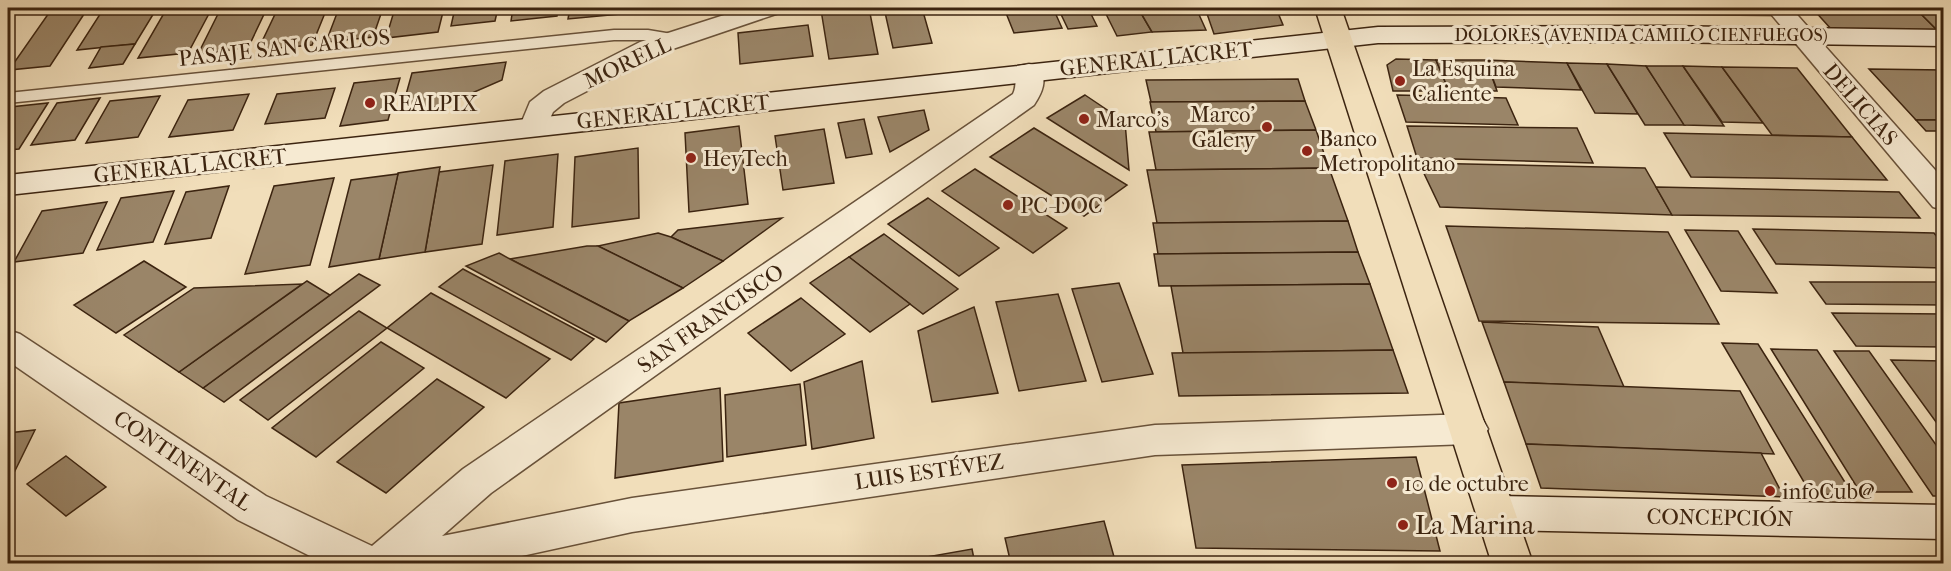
<svg xmlns="http://www.w3.org/2000/svg" width="1951" height="571" font-family="'IM FELL French Canon',serif">
  <style>
    .building { fill: #9a8568; stroke: #3c2410; stroke-width: 1.5 }
    .lines { fill: none; stroke-linecap: round; stroke-linejoin: round }
    .lane-casing { stroke: #69523a; stroke-width: 3 }
    .street-casing { stroke: #69523a; stroke-width: 3 }
    .secondary-casing { stroke: #3c2410; stroke-width: 3 }
    .primary-casing { stroke: #3c2410; stroke-width: 3 }
    .lane { fill: #f6ead2; fill-rule: evenodd }
    .street { fill: #f6ead2; fill-rule: evenodd }
    .secondary { fill: #f6ead2; fill-rule: evenodd }
    .primary { fill: #f1deba; fill-rule: evenodd }
    .poi-dot { fill: #8f2418; stroke: #f6ead2; stroke-width: 2 }
    .labels { text-anchor: middle; stroke-width: 6; stroke-linejoin: round; paint-order: stroke }
    .far-street-label { font-size: 18px; fill: #3c2410; stroke: #f6ead2 }
    .street-label { font-size: 22px; fill: #3c2410; stroke: #f6ead2 }
    .poi-label { font-size: 22px; fill: #3c2410; stroke: #f6ead2; text-anchor: start }
    .near-poi-label { font-size: 27px; fill: #3c2410; stroke: #f6ead2; text-anchor: start }
  </style>
  <rect width="100%" height="100%" fill="#f1deba"/>
  <filter id="stains"><feTurbulence type="fractalNoise" baseFrequency=".00333" numOctaves="4"/><feColorMatrix values="0 0 0 0 .2 0 0 0 0 .09 0 0 0 0 .02 0 0 0 .5 -.17"/></filter>
  <radialGradient id="worn" r=".72"><stop offset=".6" stop-color="#630" stop-opacity="0"/><stop offset="1" stop-color="#630" stop-opacity=".3"/></radialGradient>
  <g class="building">
    <polygon points="88,8 50,66 9,70 51,10"/>
    <polygon points="104,8 157,8 135,44 77,50"/>
    <polygon points="167,8 212,8 188,53 138,58"/>
    <polygon points="221,8 267,8 248,48 198,54"/>
    <polygon points="278,8 327,8 312,45 258,50"/>
    <polygon points="339,8 383,8 373,37 326,42"/>
    <polygon points="395,8 444,8 438,32 386,38"/>
    <polygon points="455,8 498,8 495,21 451,26"/>
    <polygon points="513,8 558,8 557,16 511,21"/>
    <polygon points="570,8 620,8 620,14 568,19"/>
    <polygon points="847,8 869,8 878,54 829,59 821,10"/>
    <polygon points="884,8 922,8 932,43 893,48"/>
    <polygon points="1004,8 1053,8 1062,28 1014,33"/>
    <polygon points="1058,8 1088,8 1097,26 1068,29"/>
    <polygon points="1103,8 1138,8 1152,32 1117,36"/>
    <polygon points="1138,8 1196,8 1206,30 1152,32"/>
    <polygon points="1205,8 1276,8 1283,25 1214,34"/>
    <polygon points="1812,8 1915,8 1939,32 1832,30"/>
    <polygon points="1915,8 1944,8 1944,32 1939,32"/>
    <polygon points="808,25 813,56 740,64 738,33"/>
    <polygon points="135,44 123,64 89,68 101,47"/>
    <polygon points="1396,59 1436,60 1449,91 1393,91 1387,65"/>
    <polygon points="1436,60 1486,60 1497,91 1449,91"/>
    <polygon points="1486,60 1567,63 1581,90 1496,87"/>
    <polygon points="506,62 502,80 440,107 402,109 412,73"/>
    <polygon points="1567,63 1607,64 1638,114 1595,113"/>
    <polygon points="1607,64 1646,66 1685,125 1645,125"/>
    <polygon points="1646,66 1683,66 1724,126 1684,125"/>
    <polygon points="1683,66 1722,67 1763,123 1722,122"/>
    <polygon points="1722,67 1797,68 1852,137 1772,135"/>
    <polygon points="1869,69 1944,70 1944,120 1916,120"/>
    <polygon points="400,78 388,120 340,126 354,83"/>
    <polygon points="1298,79 1305,101 1151,102 1146,80"/>
    <polygon points="335,88 325,118 265,124 277,94"/>
    <polygon points="249,94 233,130 169,137 188,100"/>
    <polygon points="1085,95 1125,122 1129,170 1047,118"/>
    <polygon points="1397,95 1506,98 1518,125 1406,122"/>
    <polygon points="160,96 138,137 86,143 110,101"/>
    <polygon points="100,98 75,140 31,145 57,103"/>
    <polygon points="1305,101 1316,130 1156,132 1150,102"/>
    <polygon points="48,103 19,149 8,150 8,111 10,107"/>
    <polygon points="924,110 929,130 890,152 878,117"/>
    <polygon points="864,119 872,154 846,158 838,123"/>
    <polygon points="1916,120 1944,120 1944,131 1926,131"/>
    <polygon points="739,126 748,204 689,212 685,133"/>
    <polygon points="1407,126 1577,128 1593,163 1417,158"/>
    <polygon points="1034,128 1127,185 1084,216 990,157"/>
    <polygon points="824,129 834,183 783,190 775,136"/>
    <polygon points="1316,130 1329,168 1156,170 1149,132"/>
    <polygon points="1664,133 1852,137 1887,180 1691,177"/>
    <polygon points="638,148 639,218 572,227 575,157"/>
    <polygon points="558,154 553,227 497,235 505,161"/>
    <polygon points="1419,163 1645,168 1672,215 1440,207"/>
    <polygon points="493,165 482,244 425,252 439,172"/>
    <polygon points="440,167 425,252 379,259 398,173"/>
    <polygon points="1329,168 1348,221 1157,223 1147,170"/>
    <polygon points="975,169 1067,228 1033,253 942,191"/>
    <polygon points="398,174 379,259 329,267 351,180"/>
    <polygon points="334,178 310,265 245,274 274,186"/>
    <polygon points="229,186 211,238 165,244 186,192"/>
    <polygon points="1656,187 1899,192 1920,218 1672,215"/>
    <polygon points="174,191 153,242 97,250 121,198"/>
    <polygon points="928,198 999,248 959,276 888,224"/>
    <polygon points="107,202 83,253 14,262 42,211"/>
    <polygon points="782,218 723,261 671,237 678,230"/>
    <polygon points="1348,221 1358,252 1158,254 1153,223"/>
    <polygon points="1446,226 1668,232 1719,324 1479,321"/>
    <polygon points="1753,229 1934,233 1944,246 1944,268 1776,264"/>
    <polygon points="1685,230 1738,231 1777,293 1721,291"/>
    <polygon points="658,233 671,237 723,261 683,288 598,246"/>
    <polygon points="884,234 958,289 923,314 849,257"/>
    <polygon points="587,246 598,246 683,288 629,321 510,259"/>
    <polygon points="1358,252 1370,284 1159,286 1154,254"/>
    <polygon points="499,253 510,259 629,321 606,342 466,266"/>
    <polygon points="849,257 910,304 870,332 810,283"/>
    <polygon points="144,261 186,287 116,333 74,305"/>
    <polygon points="463,269 594,339 571,360 439,287"/>
    <polygon points="359,274 380,285 224,402 203,388"/>
    <polygon points="307,281 330,295 203,388 179,372"/>
    <polygon points="1810,282 1944,282 1944,305 1826,304"/>
    <polygon points="1119,283 1153,374 1102,382 1072,289"/>
    <polygon points="302,284 179,372 124,335 194,288"/>
    <polygon points="1370,284 1393,350 1183,353 1171,286"/>
    <polygon points="431,293 550,359 506,398 387,328"/>
    <polygon points="1058,294 1086,381 1019,391 996,302"/>
    <polygon points="801,298 845,334 791,371 748,333"/>
    <polygon points="974,307 998,393 932,402 918,331"/>
    <polygon points="359,311 387,328 268,420 240,400"/>
    <polygon points="1832,313 1944,314 1944,347 1856,346"/>
    <polygon points="1482,322 1598,327 1624,387 1504,382"/>
    <polygon points="381,342 424,368 316,457 272,428"/>
    <polygon points="1722,343 1758,344 1853,495 1811,494"/>
    <polygon points="1771,349 1817,350 1912,492 1860,492"/>
    <polygon points="1393,350 1408,393 1179,396 1172,353"/>
    <polygon points="1834,351 1869,351 1944,456 1944,496 1933,496"/>
    <polygon points="1891,360 1944,361 1944,433"/>
    <polygon points="862,361 874,438 812,449 804,382"/>
    <polygon points="437,379 484,407 386,493 337,462"/>
    <polygon points="1504,382 1740,391 1774,454 1526,444"/>
    <polygon points="800,384 806,445 727,457 725,395"/>
    <polygon points="720,388 723,461 615,478 619,403"/>
    <polygon points="35,430 8,485 8,433"/>
    <polygon points="1526,444 1761,453 1784,497 1541,488"/>
    <polygon points="66,456 106,487 66,516 27,484"/>
    <polygon points="1416,457 1440,551 1196,548 1182,465"/>
    <polygon points="1104,521 1116,564 1011,564 1005,538"/>
    <polygon points="972,549 975,564 887,564"/>
  </g>
  <g class="lines">
    <defs>
      <g id="lane">
        <polygon points="1608,8 1787,8 1789,10 1781,15 1616,13"/>
        <polygon points="614,30 648,30 678,35 680,39 672,44 648,40 614,40 8,103 8,93"/>
      </g>
      <g id="street">
        <polygon points="746,8 783,8 779,13 658,54 564,103 553,112 544,132 534,135 524,132 520,126 530,102 544,91 640,42"/>
        <polygon points="1766,8 1791,8 1944,180 1944,210 1933,207"/>
        <path d="M1029 64 1039 66C1048 80 1042 93 1034 105L491 493 442 536 632 498 1155 425 1469 414 1482 418 1488 429 1482 440 1469 444 1155 455 632 532 485 564H326L238 520 8 361V330L20 334 266 496 372 546 463 469 1013 94C1018 84 1013 75 1019 66Z"/>
      </g>
      <g id="secondary">
        <polygon points="1659,26 1944,30 1944,46 1659,42 1378,43 8,195 8,175 1378,27"/>
        <polygon points="1497,496 1944,505 1944,539 1497,530 1483,525 1477,513 1483,501"/>
      </g>
      <polygon id="primary" points="1315,8 1341,8 1533,564 1492,564"/>
    </defs>
    <use href="#lane" class="lane-casing"/>
    <use href="#street" class="street-casing"/>
    <use href="#secondary" class="secondary-casing"/>
    <use href="#primary" class="primary-casing"/>
    <use href="#lane" class="lane"/>
    <use href="#street" class="street"/>
    <use href="#secondary" class="secondary"/>
    <use href="#primary" class="primary"/>
  </g>
  <g class="poi-dot">
    <circle cx="1400" cy="81" r="6"/>
    <circle cx="370" cy="103" r="6"/>
    <circle cx="1084" cy="119" r="6"/>
    <circle cx="1267" cy="127" r="6"/>
    <circle cx="1307" cy="151" r="6"/>
    <circle cx="691" cy="158" r="6"/>
    <circle cx="1008" cy="205" r="6"/>
    <circle cx="1392" cy="483" r="6"/>
    <circle cx="1770" cy="491" r="6"/>
    <circle cx="1403" cy="525" r="6"/>
  </g>
  <g class="labels">
    <g class="far-street-label">
      <text x="1641" y="41">DOLORES (AVENIDA CAMILO CIENFUEGOS)</text>
    </g>
    <g class="street-label">
      <text transform="translate(284 47) rotate(-6)" y="8">PASAJE SAN CARLOS</text>
      <text transform="translate(1156 58) rotate(-6)" y="8">GENERAL LACRET</text>
      <text transform="translate(627 62) rotate(-25)" y="8">MORELL</text>
      <text transform="translate(1861 104) rotate(49)" y="8">DELICIAS</text>
      <text transform="translate(673 111) rotate(-6)" y="8">GENERAL LACRET</text>
      <text transform="translate(190 165) rotate(-6)" y="8">GENERAL LACRET</text>
      <text transform="translate(710 318) rotate(-35)" y="8">SAN FRANCISCO</text>
      <text transform="translate(183 460) rotate(34)" y="8">CONTINENTAL</text>
      <text transform="translate(929 471) rotate(-8)" y="8">LUIS ESTÉVEZ</text>
      <text transform="translate(1720 517) rotate(1)" y="8">CONCEPCIÓN</text>
    </g>
    <g class="poi-label">
      <text x="1412" y="76">La Esquina<tspan x="1412" dy="25">Caliente</tspan></text>
      <text x="382" y="111">REALPIX</text>
      <text x="1255" y="122" text-anchor="end">Marco'<tspan x="1255" dy="25">Galery</tspan></text>
      <text x="1096" y="127">Marco's</text>
      <text x="1319" y="146">Banco<tspan x="1319" dy="25">Metropolitano</tspan></text>
      <text x="703" y="166">HeyTech</text>
      <text x="1020" y="213">PC-DOC</text>
      <text x="1404" y="491">10 de octubre</text>
      <text x="1782" y="499">infoCub@</text>
    </g>
    <g class="near-poi-label">
      <text x="1415" y="534">La Marina</text>
    </g>
  </g>
  <rect width="1951" height="571" fill="none" stroke="#f1deba" stroke-width="30"/>
  <rect x="9" y="9" width="1933" height="553" fill="none" stroke="#3c2410" stroke-width="3"/>
  <rect x="15" y="15" width="1921" height="541" fill="none" stroke="#3c2410" stroke-width="1.5"/>
  <rect width="100%" height="100%" filter="url(#stains)"/>
  <rect width="100%" height="100%" fill="url(#worn)"/>
</svg>
